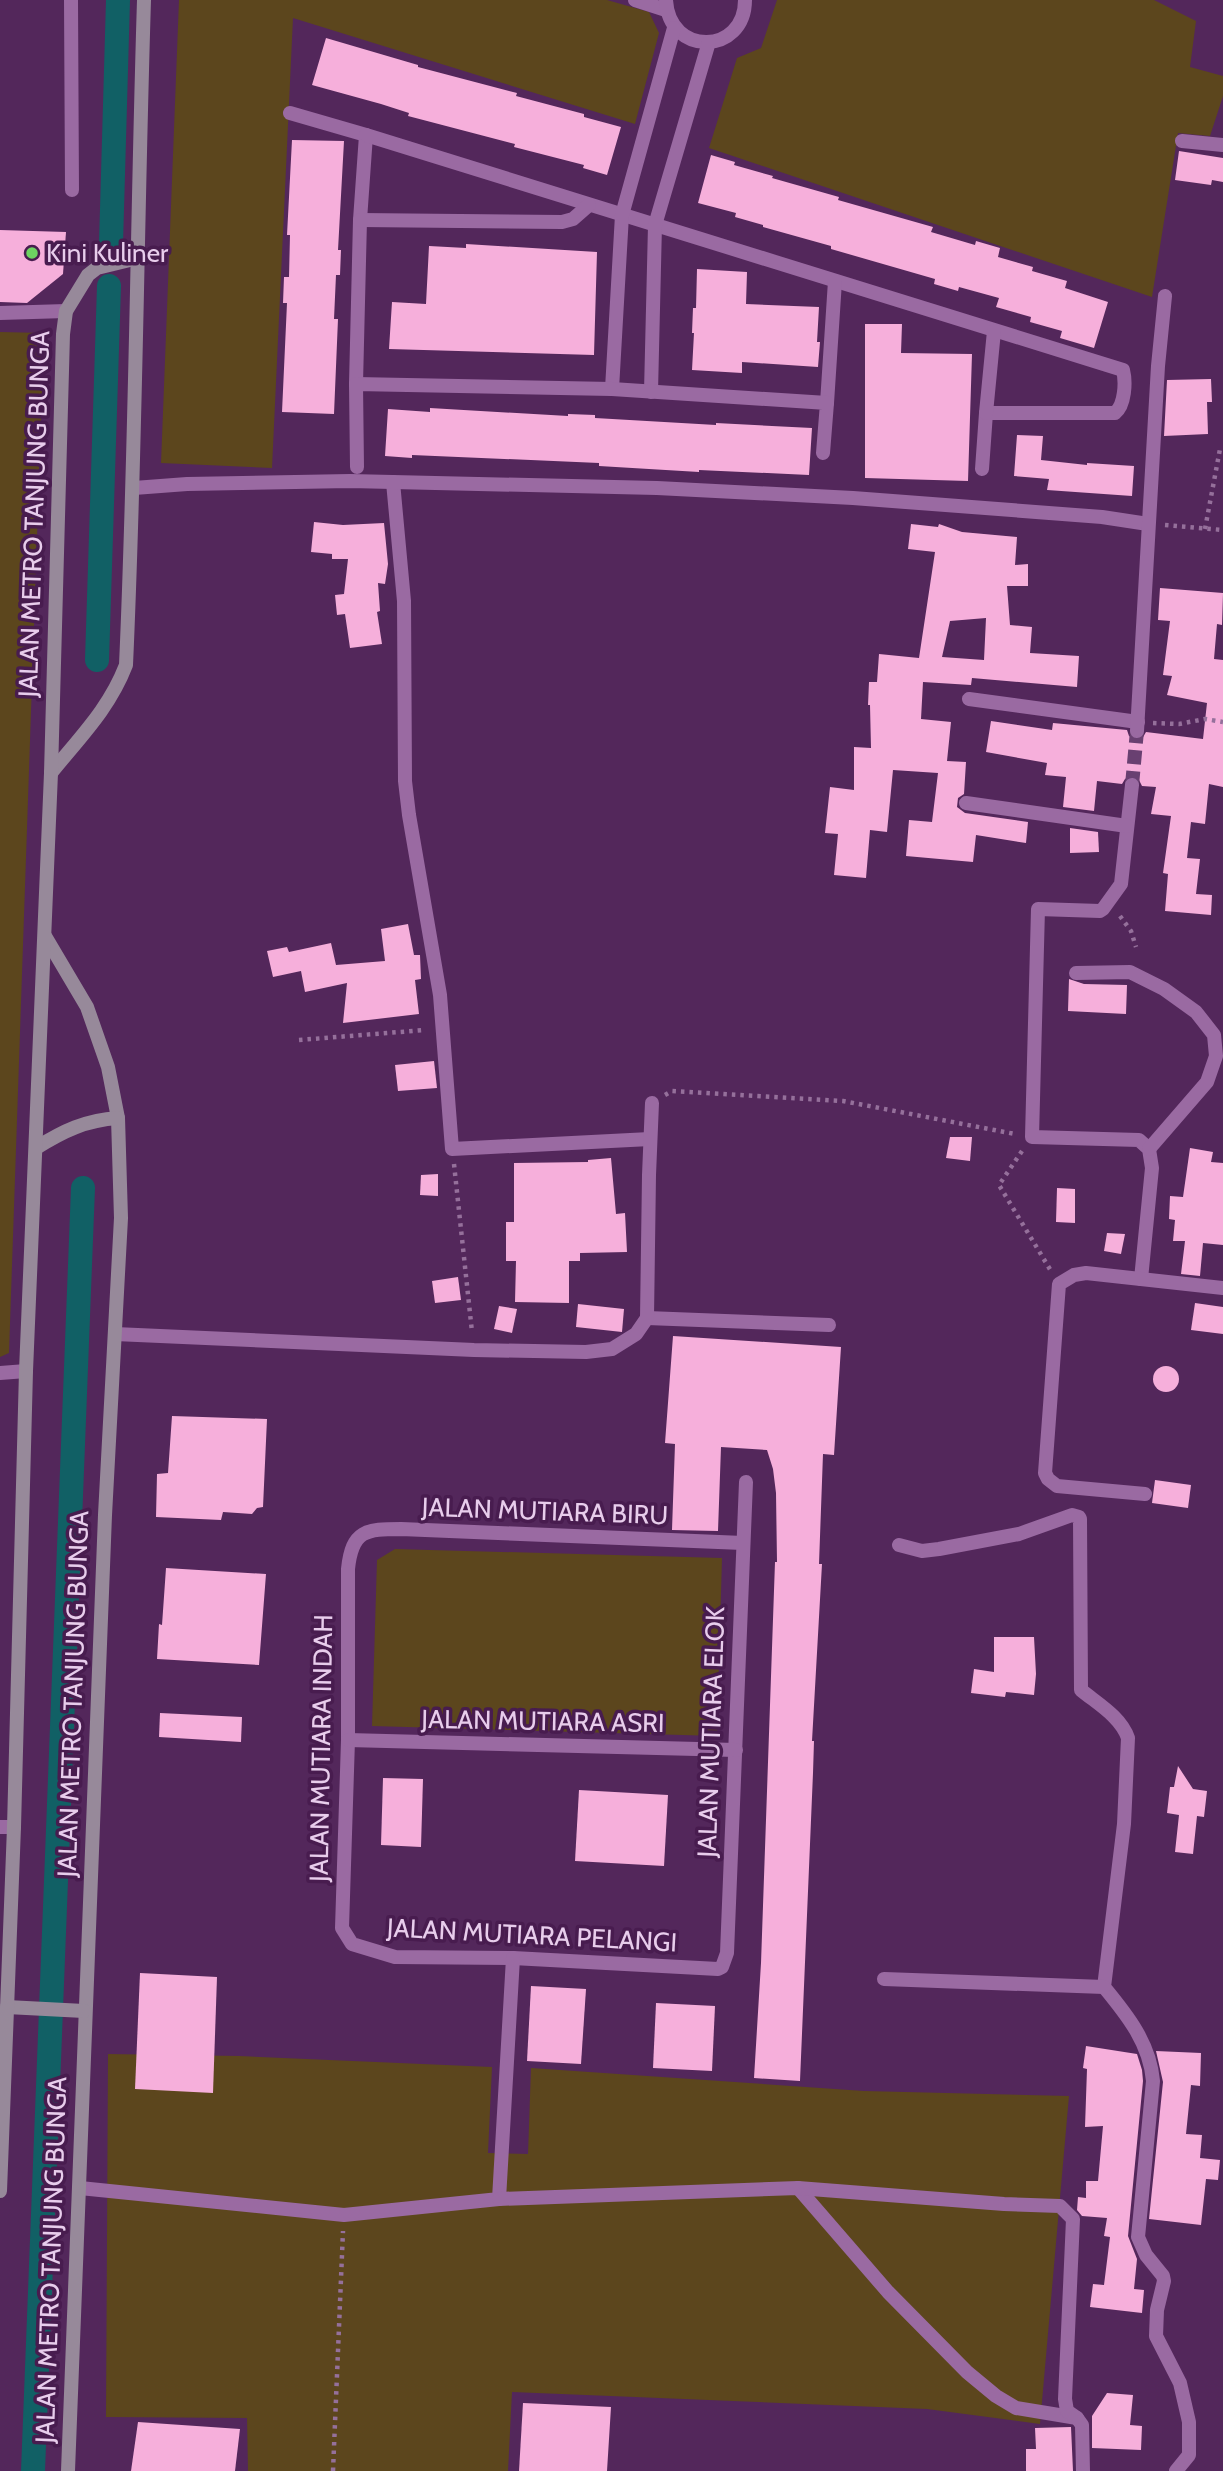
<svg xmlns="http://www.w3.org/2000/svg" width="1223" height="2471" font-family="Cabin,sans-serif">
  <style>
    .green { fill: #5c461d }
    .lines { fill: none; stroke-linecap: round; stroke-linejoin: round }
    .canal { stroke: #116065; stroke-width: 24 }
    .building { fill: #f6afdb; fill-rule: evenodd }
    .street-tunnel { stroke: #694071; stroke-width: 14; stroke-dasharray: 14 7; stroke-linecap: butt }
    .path { stroke: #95709b; stroke-width: 4.5; stroke-dasharray: 3.5 5; stroke-linecap: butt }
    .street { stroke: #9a6aa2; stroke-width: 14 }
    .secondary { stroke: #97899a; stroke-width: 14 }
    .poi-dot { fill: #6dd361; stroke: #481c4f; stroke-width: 2.5 }
    .labels { text-anchor: middle; stroke-width: 7; stroke-linejoin: round; paint-order: stroke }
    .poi-label { font-size: 26px; fill: #e8cdec; stroke: #481c4f; text-anchor: start }
    .street-label { font-size: 26px; fill: #e8cdec; stroke: #481c4f }
  </style>
  <rect width="100%" height="100%" fill="#53275b"/>
  <g class="green">
    <polygon points="179,0 607,0 649,12 659,33 635,124 293,18 272,468 161,463"/>
    <polygon points="777,0 1154,0 1196,21 1190,67 1223,76 1223,96 1210,136 1178,133 1152,297 709,148 737,58 761,48"/>
    <polygon points="0,332 44,333 9,1353 0,1357"/>
    <polygon points="395,1549 722,1558 717,1736 372,1726 377,1560"/>
    <polygon points="108,2054 239,2056 492,2067 488,2153 528,2154 531,2068 864,2091 1069,2096 1040,2424 927,2409 512,2392 508,2471 248,2471 247,2418 106,2417"/>
  </g>
  <g class="lines">
    <g class="canal">
      <polyline points="111,244 118,0"/>
      <polyline points="97,660 109,286"/>
      <polyline points="33,2471 83,1188"/>
    </g>
  </g>
  <g class="building">
    <polygon points="326,38 418,65 418,67 517,93 516,96 584,114 584,117 621,127 607,175 583,168 584,165 514,147 515,144 408,116 409,113 381,104 312,85"/>
    <polygon points="292,140 344,141 338,250 341,250 340,275 336,275 334,319 338,319 334,414 282,412 287,303 283,303 284,277 289,277 290,235 287,235"/>
    <polygon points="1179,151 1223,158 1223,182 1212,180 1211,185 1175,180"/>
    <polygon points="711,155 735,162 734,165 773,176 772,178 839,197 838,200 933,227 931,232 975,245 976,241 1000,248 998,257 1033,267 1032,271 1067,281 1065,288 1108,302 1094,348 1060,338 1062,331 1030,322 1031,317 996,307 999,298 959,287 958,291 934,284 935,279 831,249 831,246 763,227 763,225 735,217 736,213 698,203"/>
    <polygon points="0,230 66,232 63,274 27,303 0,302"/>
    <polygon points="466,244 597,252 594,355 389,349 392,302 426,304 429,246 466,248"/>
    <polygon points="697,269 747,272 746,304 819,307 817,342 820,342 818,367 742,362 742,373 692,370 694,333 692,333 693,308 696,308"/>
    <polygon points="865,324 902,324 901,353 972,354 968,481 865,478"/>
    <polygon points="1211,379 1212,402 1207,402 1208,434 1164,436 1167,380"/>
    <polygon points="430,408 568,416 568,414 595,415 595,418 716,425 716,423 812,428 809,475 699,470 699,472 599,466 599,463 412,455 412,458 385,456 388,409 430,412"/>
    <polygon points="1017,435 1043,436 1041,460 1087,465 1087,463 1134,466 1132,496 1047,490 1049,479 1014,476"/>
    <polygon points="314,522 343,525 384,523 388,564 385,584 378,583 380,611 377,612 382,644 350,648 345,614 337,615 335,595 344,594 348,559 332,559 332,554 311,552"/>
    <path d="M911 524 938 527 939 524 962 532 1017 537 1015 565 1028 564V586H1007L1010 625 1032 627 1030 653 1079 656 1077 687 972 678 971 685 923 682 921 719 951 722 947 761 966 762 964 794 958 798 957 807 965 813 1028 822 1026 843 976 835 973 862 906 856 909 820 932 822 938 773 893 770 887 832 870 830 866 878 834 875 838 834 825 833 830 787 854 790V747L871 748 870 705H868L869 682H877L879 654 919 658 935 552 908 549ZM986 618 984 660 942 657 950 621Z"/>
    <polygon points="1160,588 1223,593 1222,625 1217,624 1214,659 1223,660 1223,787 1209,784 1205,824 1191,822 1187,858 1200,859 1196,894 1212,895 1211,915 1165,911 1168,874 1163,873 1171,816 1151,814 1156,787 1142,786 1138,778 1132,775 1125,779 1122,784 1097,781 1094,811 1063,807 1066,777 1045,775 1047,763 986,752 991,721 1052,730 1053,723 1127,730 1129,736 1136,740 1142,739 1146,732 1203,739 1207,703 1167,695 1172,676 1163,675 1170,621 1158,620"/>
    <polygon points="1070,828 1098,832 1099,852 1070,853"/>
    <polygon points="408,924 414,955 420,955 421,979 415,980 419,1014 343,1023 347,983 305,992 301,971 273,977 267,951 287,947 289,952 331,943 336,965 385,961 381,929"/>
    <polygon points="1069,979 1084,984 1127,985 1126,1014 1068,1011"/>
    <polygon points="434,1061 437,1088 398,1091 395,1065"/>
    <polygon points="950,1137 972,1137 970,1161 946,1158"/>
    <polygon points="1190,1148 1213,1152 1211,1162 1223,1163 1223,1245 1203,1243 1200,1276 1181,1274 1185,1241 1173,1241 1175,1220 1169,1219 1170,1196 1183,1197"/>
    <polygon points="611,1158 616,1214 625,1213 627,1252 580,1253 580,1261 569,1261 569,1303 515,1302 516,1261 506,1261 506,1222 514,1222 514,1163 588,1162 588,1160"/>
    <polygon points="438,1174 438,1196 420,1195 421,1175"/>
    <polygon points="1057,1188 1075,1189 1075,1223 1056,1222"/>
    <polygon points="1107,1233 1125,1234 1121,1254 1104,1251"/>
    <polygon points="458,1277 461,1300 435,1303 432,1281"/>
    <polygon points="1195,1303 1223,1307 1223,1334 1191,1330"/>
    <polygon points="578,1304 624,1309 622,1332 576,1327"/>
    <polygon points="499,1306 517,1309 512,1333 494,1329"/>
    <polygon points="673,1336 841,1347 834,1455 823,1454 819,1564 822,1564 812,1741 814,1741 813,1773 800,2081 754,2078 761,1963 775,1562 777,1562 776,1493 773,1469 767,1450 721,1447 718,1531 672,1530 675,1444 665,1443"/>
    <circle cx="1166" cy="1379" r="13"/>
    <polygon points="172,1416 267,1419 263,1507 257,1508 252,1514 223,1512 221,1520 156,1517 157,1474 168,1473"/>
    <polygon points="1155,1480 1191,1485 1188,1508 1152,1503"/>
    <polygon points="166,1568 266,1574 259,1665 157,1659 159,1624 162,1625"/>
    <polygon points="994,1637 1034,1637 1036,1674 1034,1695 1006,1692 1005,1697 971,1693 974,1669 994,1672"/>
    <polygon points="160,1713 242,1717 241,1742 159,1737"/>
    <polygon points="1178,1766 1193,1789 1207,1791 1204,1817 1197,1816 1193,1854 1175,1852 1179,1815 1167,1813 1170,1787 1174,1787"/>
    <polygon points="383,1778 423,1779 421,1847 381,1845"/>
    <polygon points="579,1790 668,1795 664,1866 575,1861"/>
    <polygon points="140,1973 217,1977 213,2093 135,2089"/>
    <polygon points="531,1986 586,1989 581,2064 527,2061"/>
    <polygon points="656,2003 715,2006 712,2071 653,2068"/>
    <polygon points="1086,2046 1137,2054 1142,2070 1143,2081 1128,2236 1137,2259 1134,2289 1144,2290 1142,2313 1090,2307 1093,2284 1104,2285 1110,2237 1104,2236 1107,2218 1082,2216 1077,2210 1078,2197 1086,2198 1086,2181 1098,2181 1103,2126 1085,2127 1087,2069 1083,2068"/>
    <polygon points="1156,2051 1201,2053 1200,2086 1191,2085 1186,2134 1202,2135 1200,2158 1220,2160 1218,2180 1206,2179 1201,2225 1149,2219 1163,2082"/>
    <polygon points="1107,2393 1133,2395 1130,2425 1142,2426 1141,2450 1092,2448 1092,2416"/>
    <polygon points="523,2403 611,2407 607,2471 519,2471"/>
    <polygon points="138,2422 240,2429 235,2471 131,2471"/>
    <polygon points="1071,2427 1073,2471 1026,2471 1026,2449 1036,2449 1035,2428"/>
  </g>
  <g class="lines">
    <polyline class="street-tunnel" points="1132,785 1137,731"/>
    <g class="path">
      <polyline points="1165,525 1223,530"/>
      <polyline points="1205,529 1220,449"/>
      <polyline points="1153,723 1179,724 1205,719 1223,722"/>
      <polyline points="1120,916 1131,931 1136,947"/>
      <polyline points="299,1040 425,1030"/>
      <polyline points="665,1095 672,1091 843,1101 1015,1134"/>
      <polyline points="1022,1151 999,1185 1051,1271"/>
      <polyline points="454,1164 472,1332"/>
      <polyline points="333,2471 343,2231"/>
    </g>
    <g class="street">
      <polyline points="71,0 72,190"/>
      <polyline points="635,0 666,10"/>
      <path d="M666 0C669 57 745 55 745 0"/>
      <polyline points="290,113 366,135 360,220 356,384"/>
      <path d="M366 135 1123 370C1126 382 1125 405 1115 413H986L982 469"/>
      <polyline points="1182,141 1223,145"/>
      <polyline points="360,220 562,222 573,219 589,205"/>
      <polyline points="0,313 66,311"/>
      <polyline points="612,389 622,215 674,28"/>
      <polyline points="651,392 655,225 709,42"/>
      <polyline points="827,403 835,281"/>
      <polyline points="986,413 994,331"/>
      <polyline points="357,467 356,384 612,389 827,403 823,453"/>
      <polyline points="393,482 404,601 405,781 409,815 440,995 452,1149 650,1139"/>
      <polyline points="134,488 187,484 350,481 657,488 853,498 1102,517 1148,524"/>
      <polyline points="969,699 1138,722"/>
      <polyline points="1137,731 1158,366 1165,296"/>
      <polyline points="1132,785 1121,884 1103,909 1100,911 1038,909 1032,1137 1139,1140 1149,1149 1152,1168 1141,1279"/>
      <polyline points="966,803 1127,826"/>
      <polyline points="1076,973 1130,972 1164,989 1196,1012 1214,1035 1216,1056 1207,1082 1149,1149"/>
      <polyline points="647,1318 829,1325"/>
      <polyline points="115,1334 474,1350 586,1352 612,1349 636,1334 647,1318 649,1175 652,1103"/>
      <polyline points="0,1373 26,1371"/>
      <polyline points="1145,1494 1057,1486 1048,1479 1045,1473 1059,1284 1074,1275 1086,1273 1223,1288"/>
      <path d="M743 1543 401 1529C366 1529 352 1530 348 1569V1740L342 1928 352 1944 395 1957 513 1958 718 1969 722 1967 727 1953 746 1482"/>
      <path d="M899 1545 922 1551 939 1549 1019 1534 1072 1515 1079 1517 1080 1519 1081 1690C1098 1704 1121 1717 1128 1738L1124 1824 1104 1987C1128 2016 1150 2044 1153 2081L1138 2237 1146 2255 1163 2276 1164 2281 1157 2310 1156 2336 1180 2383 1189 2422V2455L1176 2471"/>
      <polyline points="348,1740 736,1750"/>
      <polyline points="0,1827 14,1827"/>
      <polyline points="884,1979 1104,1987"/>
      <polyline points="80,2188 344,2215 499,2199 513,1958"/>
      <polyline points="798,2188 888,2292 967,2372 996,2396 1016,2408 1077,2418"/>
      <polyline points="499,2199 798,2188 1004,2204 1060,2206 1073,2219 1065,2399 1067,2411 1077,2418 1082,2425 1083,2471"/>
    </g>
    <g class="secondary">
      <path d="M51 773C80 737 109 709 126 665 136 444 137 222 144 0"/>
      <polyline points="45,936 87,1007 108,1067 118,1118 121,1218 105,1515 68,2471"/>
      <path d="M36 1148C63 1131 86 1120 118 1118"/>
      <polyline points="7,2007 84,2011"/>
      <polyline points="0,2191 14,1827 26,1371 51,773 63,334 66,311 88,275 97,268 138,258"/>
    </g>
  </g>
  <circle class="poi-dot" cx="32" cy="253" r="7"/>
  <g class="labels">
    <g class="poi-label">
      <text x="46" y="262">Kini Kuliner</text>
    </g>
    <g class="street-label">
      <text transform="translate(34 514) rotate(-88)" y="9">JALAN METRO TANJUNG BUNGA</text>
      <text transform="translate(545 1511) rotate(2)" y="9">JALAN MUTIARA BIRU</text>
      <text transform="translate(73 1694) rotate(-88)" y="9">JALAN METRO TANJUNG BUNGA</text>
      <text transform="translate(543 1721) rotate(1)" y="9">JALAN MUTIARA ASRI</text>
      <text transform="translate(711 1732) rotate(-88)" y="9">JALAN MUTIARA ELOK</text>
      <text transform="translate(321 1748) rotate(-89)" y="9">JALAN MUTIARA INDAH</text>
      <text transform="translate(532 1935) rotate(3)" y="9">JALAN MUTIARA PELANGI</text>
      <text transform="translate(51 2260) rotate(-88)" y="9">JALAN METRO TANJUNG BUNGA</text>
    </g>
  </g>
</svg>
